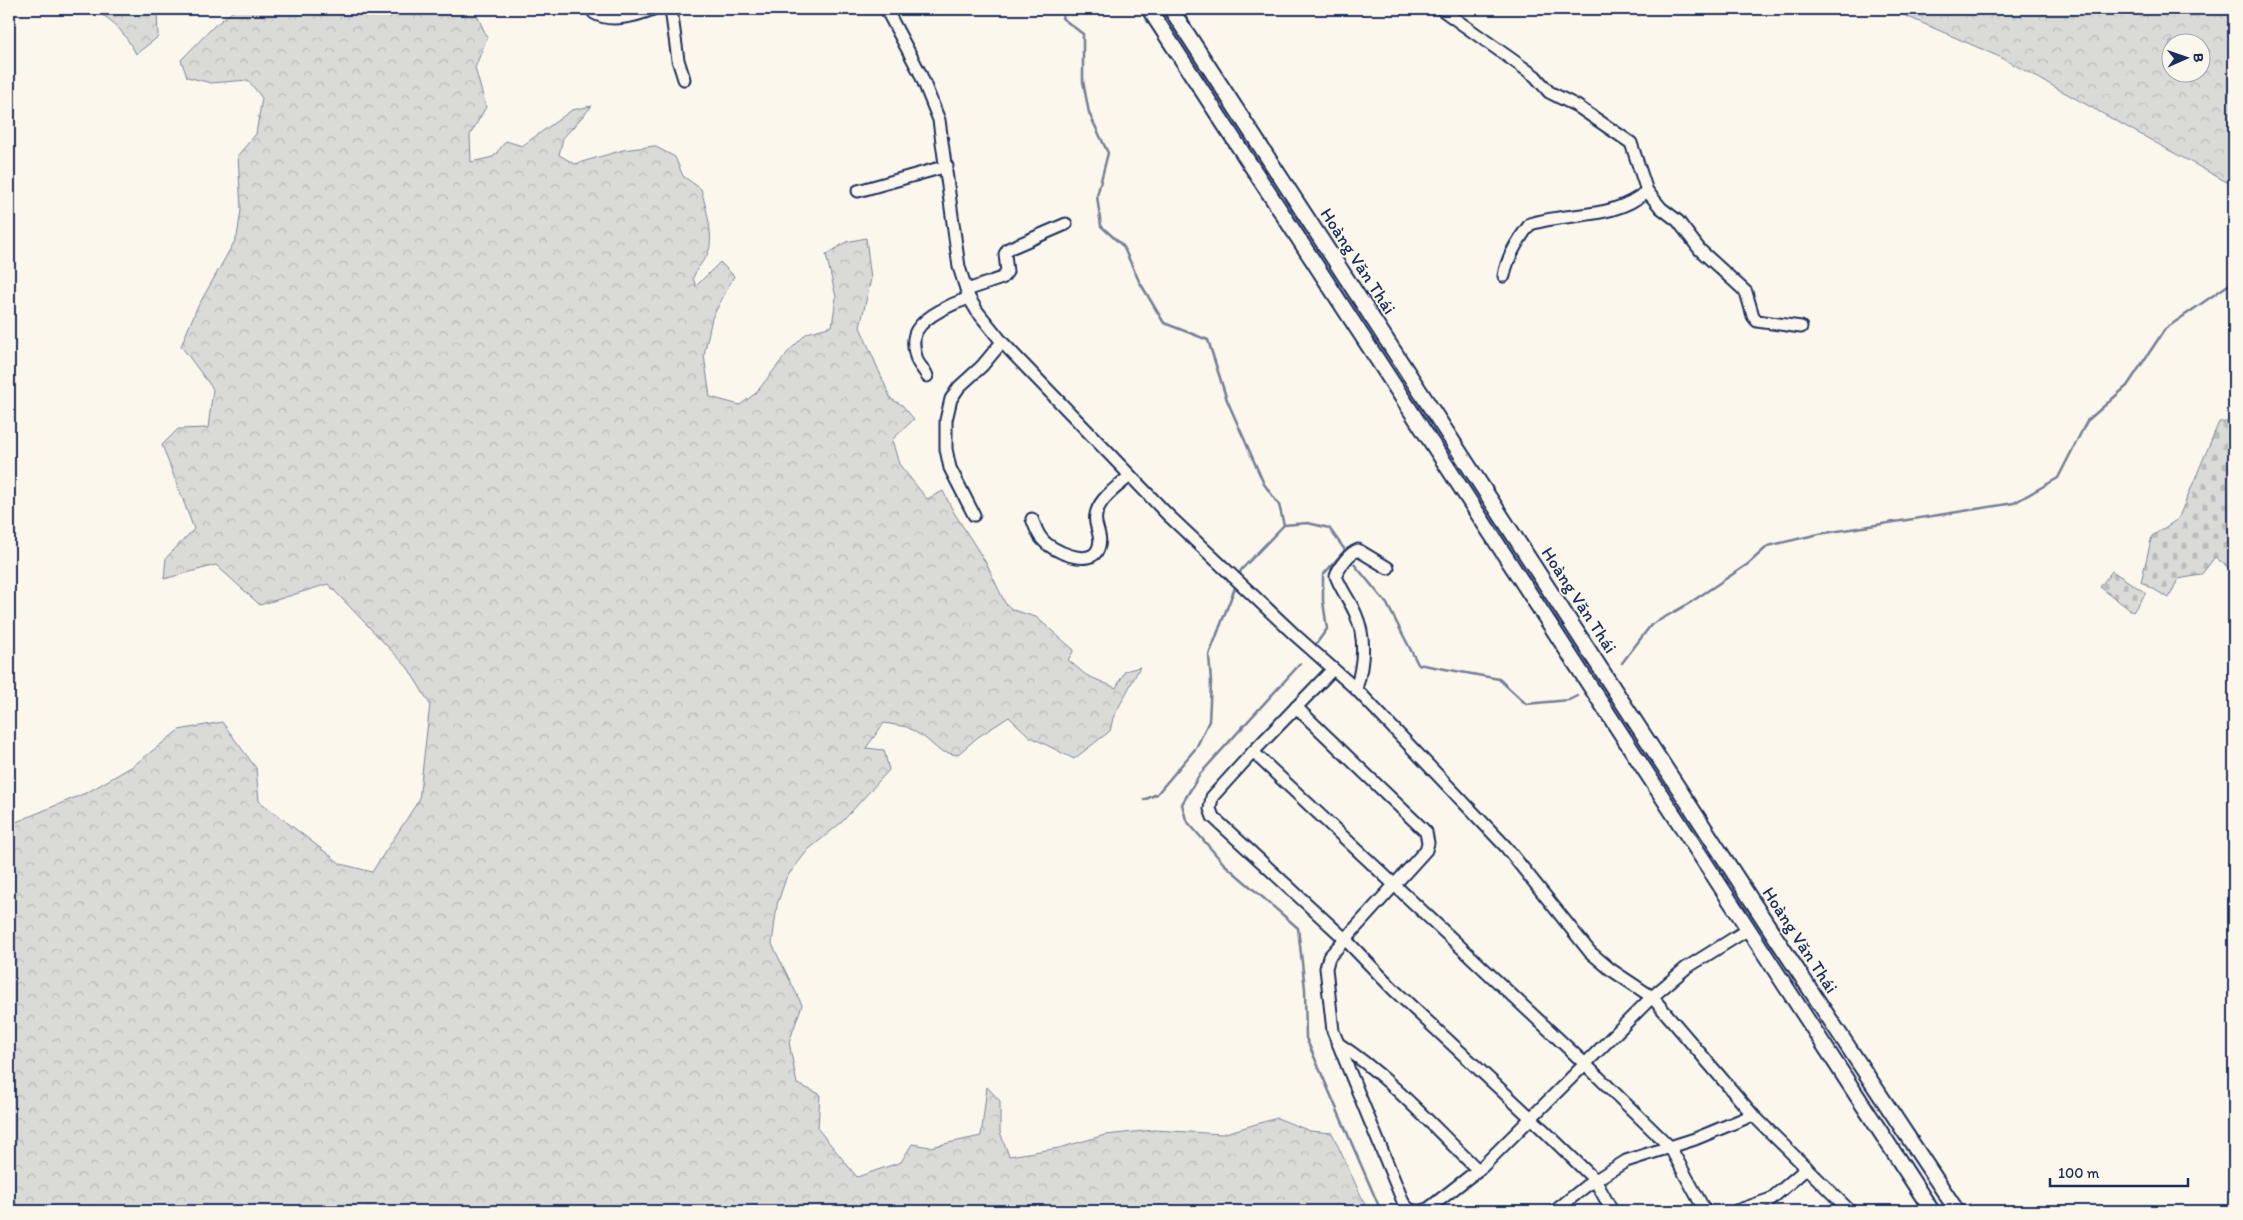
<svg xmlns="http://www.w3.org/2000/svg" width="2243" height="1220" font-family="Itim,sans-serif">
  <style>
    .forest { fill: url(#forest-crowns); stroke: #7a849a; fill-rule: evenodd }
    .cemetery { fill: url(#cemetery-stones); stroke: #7a849a }
    .lines { fill: none; stroke-linecap: round; stroke-linejoin: round }
    .stream { stroke: #747e96; stroke-width: 2.5 }
    .minor-casing { stroke: #1b2f5e; stroke-width: 15 }
    .major-casing { stroke: #1b2f5e; stroke-width: 18 }
    .minor { stroke: #fbf7ec; stroke-width: 11 }
    .major { stroke: #fbf7ec; stroke-width: 14 }
    .labels { text-anchor: middle; stroke-width: 4; stroke-linejoin: round; paint-order: stroke }
    .street-label { font-size: 18px; fill: #1b2f5e; stroke: #fbf7ec }
  </style>
  <defs>
    <pattern id="forest-crowns" width="20" height="18" patternUnits="userSpaceOnUse" patternTransform="scale(1.25)"><rect width="20" height="18" fill="#dadad7"/><path d="M2 6a3 3 0 1 1 6 0M12 15a3 3 0 1 1 6 0" fill="none" stroke="#babbbb"/></pattern>
    <pattern id="cemetery-stones" width="16" height="16" patternUnits="userSpaceOnUse" patternTransform="scale(1.25)"><rect width="16" height="16" fill="#dadad7"/><path d="M2 7V4a2 2 0 0 1 4 0v3zM10 15v-3a2 2 0 0 1 4 0v3z" fill="#babbbb"/></pattern>
  </defs>
  <rect width="100%" height="100%" fill="#fbf7ec"/>
  <filter id="ink" filterUnits="userSpaceOnUse"><feTurbulence type="fractalNoise" baseFrequency=".02" numOctaves="2"/><feDisplacementMap in="SourceGraphic" scale="10" xChannelSelector="R" yChannelSelector="G"/><feConvolveMatrix kernelMatrix="1 2 1 2 8 2 1 2 1" color-interpolation-filters="sRGB"/></filter>
  <g filter="url(#ink)">
    <g class="forest">
      <path d="M89 9H157L158 37 136 54C125 34 112 16 89 9Z"/>
      <path d="M236 9H474L487 37 475 68 486 107 470 135 471 162 493 157 506 141 522 146 572 110 592 106 563 138 559 155 575 164 623 150 654 146 675 157 683 176 701 189C705 205 716 240 707 255 702 263 696 269 693 278L696 286 720 262 734 276 712 318 704 355 710 397 740 405 756 393 788 352 807 333 832 326 836 297 826 255 846 242 866 238 871 279 860 327 891 399 902 405 914 419 892 440 899 464 927 499 943 491 953 511 986 563 1005 603 1013 610 1036 617 1074 650 1068 660 1086 675 1116 688 1125 671 1140 667 1113 718 1110 731 1074 759 1029 736 1009 717 978 737 957 755 940 751 925 738 907 727 884 723 866 748 884 750 889 770 842 822 808 850 786 878 777 905 772 944 802 1005 789 1042 797 1084 820 1094 818 1129 857 1177 901 1162 912 1144 930 1147 981 1136 987 1087 1000 1101V1132L1009 1156 1059 1148 1105 1135 1154 1130 1222 1134 1277 1118 1310 1131 1332 1133 1368 1211H9V825L88 792 133 766 179 730 222 722 256 768 259 801 341 864 372 872 419 800 430 704 408 668 328 584 260 605 216 565 164 579 166 558 194 529 162 445 178 429 208 428 213 389 181 346 196 310 237 237 241 210 238 155 256 134 262 98 248 80 211 83 187 77 181 60 214 26Z"/>
      <path d="M1890 9H2234V186L2002 58ZM2170 42H2200V72H2170Z"/>
    </g>
    <g class="cemetery">
      <polygon points="2219,422 2234,422 2234,572 2215,557 2201,575 2178,579 2169,598 2141,582 2152,536 2178,519"/>
      <polygon points="2112,571 2146,593 2133,612 2100,587"/>
    </g>
    <g class="lines">
      <g class="stream">
        <polyline points="1066,9 1062,18 1083,34 1083,81 1089,113 1108,153 1097,196 1101,226 1123,246 1139,281 1164,323 1208,340 1227,400 1264,484 1279,505 1284,525"/>
        <polyline points="1354,564 1387,604 1418,664 1499,679 1526,704 1569,700 1577,696"/>
        <polyline points="1239,577 1241,570 1284,525 1308,523 1329,528 1345,550 1323,575 1323,601 1327,629 1316,644"/>
        <polyline points="1622,663 1651,625 1688,604 1748,564 1768,546 1819,534 2014,503 2058,478 2087,421 2127,386 2165,329 2231,283 2234,278"/>
        <polyline points="1300,664 1200,774 1182,804 1186,820 1224,864 1298,928 1305,989 1306,1038 1381,1211"/>
        <polyline points="1144,800 1157,794 1196,748 1209,721 1211,682 1209,655 1236,585"/>
      </g>
      <defs>
        <g id="minor">
          <polyline points="671,9 678,60 684,79"/>
          <polyline points="886,9 920,73 939,120 959,267 969,298 977,311 1002,342 1167,514 1295,635 1356,689 1506,847 1590,952 1610,969 1652,997 1753,1115 1850,1211"/>
          <polyline points="1441,9 1535,76 1549,92 1577,106 1631,143 1647,191 1661,208 1678,221 1700,250 1746,292 1753,316 1757,321 1801,327"/>
          <path d="M594 13C610 23 636 16 653 9"/>
          <polyline points="858,191 947,166"/>
          <path d="M1504 276C1507 257 1518 240 1530 224 1570 211 1612 221 1647 191"/>
          <polyline points="967,290 1002,278 1007,272 1005,254 1008,249 1066,224"/>
          <path d="M927 376C925 370 919 366 917 360 914 351 912 338 917 330 926 315 954 303 969 298"/>
          <polyline points="974,515 950,468 946,449 946,420 951,399 959,387 982,366 1002,342"/>
          <path d="M1032 519C1035 525 1037 534 1042 539 1051 551 1090 568 1098 549 1102 539 1098 533 1096 523 1092 503 1117 487 1130 476"/>
          <polyline points="1333,669 1253,752 1212,797 1210,809 1213,817 1345,939 1394,990 1530,1117 1595,1180 1612,1211"/>
          <path d="M1356 689C1363 666 1366 638 1356 615 1351 602 1341 590 1336 576 1339 567 1349 553 1358 550L1388 568"/>
          <polyline points="1296,707 1426,832 1428,843 1426,850 1329,957 1326,968 1333,1031 1404,1204 1410,1210 1416,1211"/>
          <polyline points="1253,752 1584,1063 1670,1147 1705,1211"/>
          <path d="M1339 1044C1391 1078 1433 1127 1478 1170"/>
          <polyline points="1420,1211 1428,1209 1483,1166 1652,997 1686,968 1747,930"/>
          <polyline points="1555,1211 1586,1186 1626,1161 1695,1139 1753,1115"/>
          <polyline points="1736,1211 1771,1199 1807,1168"/>
        </g>
        <g id="major">
          <polyline points="1149,9 1932,1211"/>
          <polyline points="1171,9 1778,941 1957,1211"/>
        </g>
      </defs>
      <use href="#minor" class="minor-casing"/>
      <use href="#major" class="major-casing"/>
      <use href="#minor" class="minor"/>
      <use href="#major" class="major"/>
    </g>
  </g>
  <g class="labels">
    <g class="street-label">
      <text transform="translate(1358 261) rotate(57)" y="6">Hoàng Văn Thái</text>
      <text transform="translate(1579 600) rotate(57)" y="6">Hoàng Văn Thái</text>
      <text transform="translate(1800 940) rotate(57)" y="6">Hoàng Văn Thái</text>
    </g>
  </g>
  <rect width="2243" height="1220" fill="none" stroke="#fbf7ec" stroke-width="30"/>
  <rect x="15" y="15" width="2213" height="1190" fill="none" stroke="#1b2f5e" stroke-width="2" filter="url(#ink)"/>
  <g transform="translate(2186 58) rotate(88)"><circle r="24" fill="#fbf7ec" stroke="#a1a7b3"/>
  <path d="M0-4L9 19L0 12L-9 19Z" fill="#1b2f5e"/>
  <text y="-8" font-size="14" font-weight="bold" text-anchor="middle" fill="#1b2f5e">B</text>
  </g>
  <path d="M2050 1178v8h138v-8" fill="none" stroke="#1b2f5e" stroke-width="2.5"/>
  <text x="2058" y="1178" font-size="15" fill="#1b2f5e" stroke="#fbf7ec" stroke-width="4" paint-order="stroke">100 m</text>
</svg>
